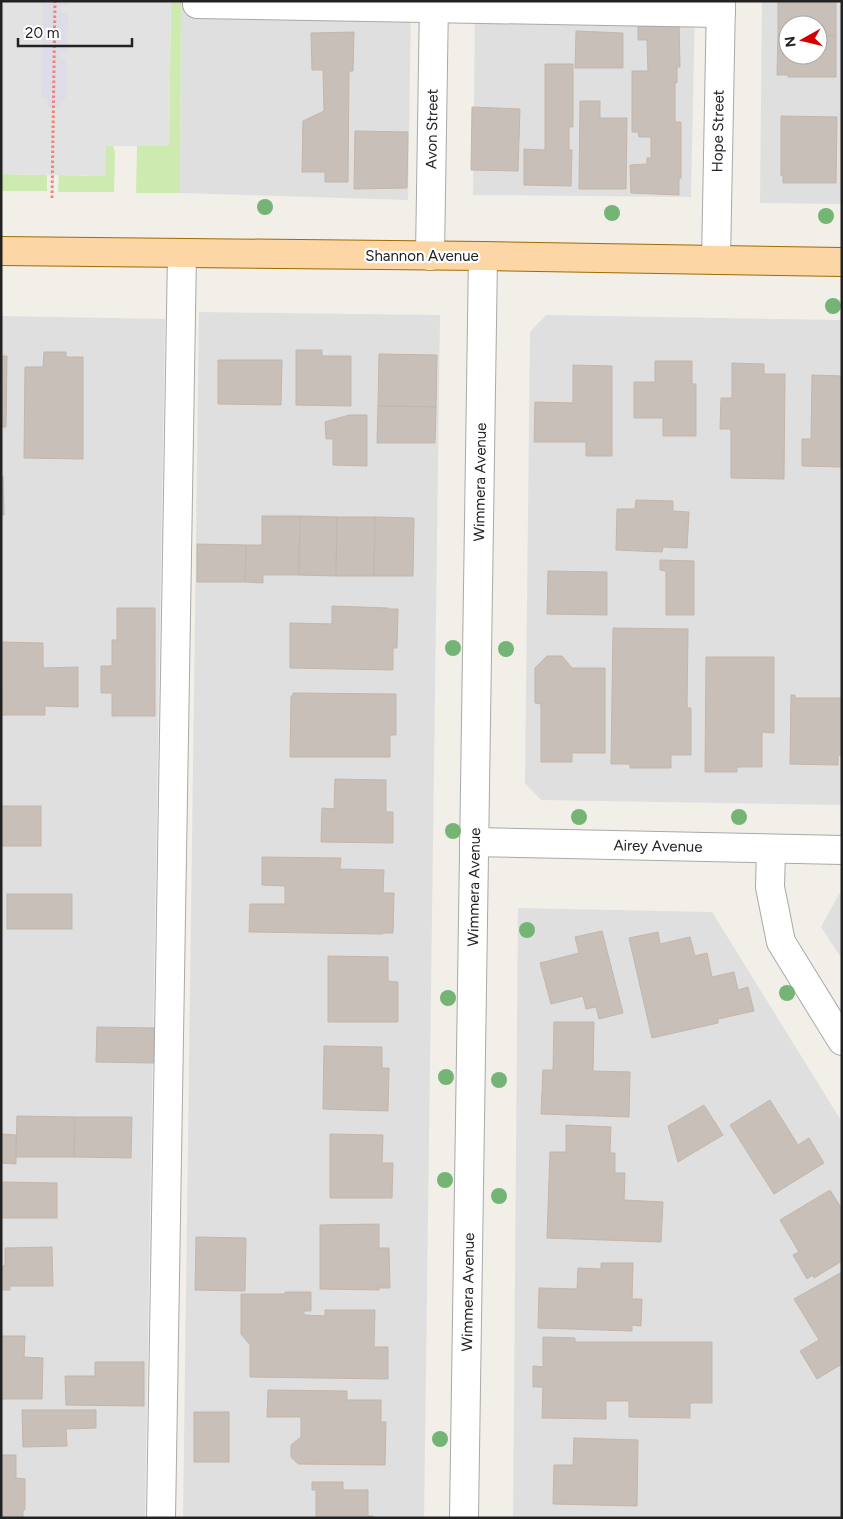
<svg xmlns="http://www.w3.org/2000/svg" width="843" height="1519" font-family="Figtree,sans-serif">
  <style>
    .residential { fill: #e0dfdf; fill-rule: evenodd }
    .garden { fill: #cdebb0 }
    .parking { fill: #e2e2e2 }
    .plaza { fill: #dddde8 }
    .building { fill: #c7bfb8; stroke: #c4b6ab }
    .lines { fill: none; stroke-linecap: round; stroke-linejoin: round }
    .minor-casing { stroke: #a9a9a9; stroke-width: 30 }
    .major-casing { stroke: #a06b00; stroke-width: 30 }
    .path { stroke: #fa8072; stroke-width: 3; stroke-dasharray: 2.5 2.5; stroke-linecap: butt }
    .minor { stroke: #fff; stroke-width: 28 }
    .major { stroke: #fcd6a4; stroke-width: 28 }
    .tree { fill: #74b475 }
    .labels { text-anchor: middle; stroke-width: 4.5; stroke-linejoin: round; paint-order: stroke }
    .street-label { font-size: 15px; fill: #222; stroke: #fff }
  </style>
  <rect width="100%" height="100%" fill="#f2efe9"/>
  <g class="residential">
    <polygon points="181,1 411,1 408,200 180,193"/>
    <polygon points="475,1 695,1 691,197 473,195"/>
    <path d="M762 1H842V204L760 203ZM788 25H818V55H788Z"/>
    <polygon points="199,312 440,315 424,1518 183,1518"/>
    <polygon points="546,315 842,320 842,805 541,800 525,783 530,332"/>
    <polygon points="1,316 165,319 145,1518 1,1518"/>
    <polygon points="839,894 842,894 842,959 821,927"/>
    <polygon points="518,908 712,912 842,1122 842,1518 513,1518"/>
  </g>
  <g class="garden">
    <polygon points="171,1 181,1 180,193 136,193 137,145 169,146"/>
    <polygon points="106,146 113,146 115,152 114,192 58,192 59,175 90,176"/>
    <polygon points="1,174 47,175 47,191 1,191"/>
  </g>
  <polygon class="parking" points="1,1 171,1 169,146 106,146 105,176 1,174"/>
  <polygon class="plaza" points="43,1 68,1 68,9 65,4 60,6 59,8 62,14 68,13 67,55 64,51 59,52 58,55 61,60 66,59 66,99 61,99 60,107 47,107 47,99 41,98"/>
  <g class="building">
    <polygon points="778,1 836,1 836,36 818,35 818,25 788,25 788,34 778,34"/>
    <polygon points="638,23 679,23 680,67 677,67 677,83 675,82 675,122 681,122 681,178 679,178 679,195 631,193 630,165 647,164 647,158 651,158 651,137 639,137 638,132 632,132 632,71 648,71 647,40 638,40"/>
    <polygon points="576,31 623,33 623,68 575,68"/>
    <polygon points="354,32 353,71 349,71 348,182 325,182 325,172 302,172 303,121 324,111 323,70 312,70 311,33"/>
    <polygon points="778,34 788,34 788,55 818,55 818,35 836,36 836,77 788,77 788,75 777,75"/>
    <polygon points="545,64 573,64 573,127 569,127 569,150 572,150 571,186 524,185 524,149 545,150"/>
    <polygon points="580,101 600,101 600,118 627,118 626,189 579,189"/>
    <polygon points="472,107 520,109 518,171 471,170"/>
    <polygon points="781,116 837,117 836,183 783,183 783,175 781,176"/>
    <polygon points="355,131 408,132 407,188 354,189"/>
    <polygon points="296,350 322,350 322,356 351,356 351,406 296,405"/>
    <polygon points="44,352 66,352 66,357 83,357 83,459 24,458 25,367 43,367"/>
    <polygon points="379,354 437,355 436,407 378,406"/>
    <polygon points="1,356 7,356 6,427 1,427"/>
    <polygon points="218,360 282,360 281,405 218,404"/>
    <polygon points="655,361 692,361 692,384 696,384 696,436 663,436 663,418 634,418 634,382 655,382"/>
    <polygon points="732,363 764,364 764,374 785,374 784,479 731,478 731,429 720,429 721,398 732,398"/>
    <polygon points="573,365 612,366 612,456 586,456 586,442 534,442 535,402 573,403"/>
    <polygon points="812,375 842,376 842,467 802,466 802,439 811,439"/>
    <polygon points="378,406 436,407 435,443 377,443"/>
    <polygon points="349,415 367,415 367,466 333,465 333,439 326,439 325,422"/>
    <polygon points="1,476 3,476 4,515 1,515"/>
    <polygon points="636,500 673,501 673,511 689,512 687,548 663,547 662,552 616,550 617,509 635,509"/>
    <polygon points="262,516 300,516 299,575 263,575 263,583 245,582 246,545 262,545"/>
    <polygon points="300,516 337,517 336,576 299,575"/>
    <polygon points="337,517 375,517 374,576 336,576"/>
    <polygon points="375,517 414,518 413,576 374,576"/>
    <polygon points="197,544 246,545 245,582 197,582"/>
    <polygon points="660,560 694,561 694,615 666,615 666,571 660,570"/>
    <polygon points="548,571 607,572 607,615 547,614"/>
    <polygon points="332,606 388,608 389,609 398,609 397,648 393,648 393,670 290,668 290,623 332,624"/>
    <polygon points="117,608 155,608 155,716 112,716 112,693 101,693 101,666 112,666 112,640 117,640"/>
    <polygon points="613,628 688,629 687,708 691,708 691,755 671,755 671,768 630,768 630,764 611,764"/>
    <polygon points="1,642 43,643 43,665 44,668 78,667 78,707 45,706 45,715 2,715"/>
    <polygon points="547,656 562,656 572,668 605,668 605,753 572,753 572,762 541,762 541,704 535,703 535,668"/>
    <polygon points="706,657 774,657 774,733 762,732 762,767 737,767 737,772 705,772"/>
    <polygon points="293,693 396,694 396,735 390,735 390,757 290,757 291,696 293,696"/>
    <polygon points="791,695 795,695 795,698 842,698 842,755 838,755 838,765 790,764"/>
    <polygon points="335,779 386,780 386,812 393,812 393,843 321,842 322,808 334,809"/>
    <rect x="1" y="806" width="40" height="40"/>
    <polygon points="262,857 341,858 340,869 384,870 383,893 394,893 393,933 382,933 383,934 249,932 250,904 285,904 285,886 262,885"/>
    <rect x="7" y="894" width="65" height="35"/>
    <polygon points="602,931 623,1013 599,1019 596,1007 586,1009 583,996 551,1004 540,963 579,953 575,937"/>
    <polygon points="658,932 660,944 690,937 695,956 707,953 712,977 734,972 738,990 748,987 754,1011 718,1019 718,1023 652,1038 629,938"/>
    <polygon points="328,956 388,957 388,981 398,982 398,1022 328,1022"/>
    <polygon points="554,1022 594,1022 593,1071 630,1072 629,1117 541,1114 543,1070 553,1070"/>
    <polygon points="97,1027 154,1028 154,1063 96,1062"/>
    <polygon points="324,1046 382,1047 382,1068 389,1068 388,1111 323,1109"/>
    <polygon points="770,1100 798,1145 809,1138 824,1163 774,1194 730,1125"/>
    <polygon points="704,1105 723,1135 678,1162 668,1126"/>
    <polygon points="17,1116 75,1117 74,1157 16,1157"/>
    <polygon points="75,1117 132,1117 131,1158 74,1157"/>
    <polygon points="566,1125 611,1127 610,1153 615,1153 615,1173 625,1173 624,1200 663,1202 661,1242 547,1238 550,1152 566,1152"/>
    <polygon points="1,1130 1,1134 16,1135 16,1164 1,1163"/>
    <polygon points="330,1134 383,1135 382,1163 393,1163 392,1198 330,1198"/>
    <polygon points="1,1182 57,1183 57,1218 1,1218"/>
    <polygon points="830,1190 842,1209 842,1261 814,1278 813,1275 807,1279 793,1255 799,1252 780,1220"/>
    <polygon points="379,1224 379,1248 389,1248 390,1288 379,1288 379,1290 320,1289 320,1225"/>
    <polygon points="196,1237 246,1238 245,1291 195,1290"/>
    <polygon points="52,1247 53,1286 10,1286 10,1290 1,1290 1,1266 5,1266 5,1248"/>
    <polygon points="601,1263 633,1263 632,1299 642,1299 641,1326 632,1325 632,1331 538,1328 539,1288 577,1289 578,1268 601,1269"/>
    <polygon points="842,1272 842,1364 817,1379 800,1351 819,1340 794,1299"/>
    <polygon points="285,1292 311,1292 311,1311 304,1311 304,1315 325,1316 325,1310 375,1310 374,1347 388,1347 388,1379 250,1377 250,1345 241,1334 241,1294 285,1294"/>
    <polygon points="1,1336 25,1336 24,1357 43,1358 42,1399 1,1399"/>
    <polygon points="543,1337 575,1338 575,1342 712,1342 712,1403 690,1403 690,1418 629,1417 629,1401 606,1401 606,1419 542,1418 543,1387 533,1387 533,1366 543,1367"/>
    <polygon points="95,1362 144,1362 144,1406 66,1405 65,1376 95,1376"/>
    <polygon points="268,1390 347,1391 347,1400 381,1400 381,1422 386,1422 385,1465 298,1464 291,1457 291,1445 301,1437 301,1417 267,1417"/>
    <polygon points="22,1410 96,1410 96,1428 66,1429 67,1446 23,1447"/>
    <rect x="194" y="1412" width="35" height="50"/>
    <polygon points="574,1438 638,1440 637,1506 553,1504 554,1465 573,1465"/>
    <polygon points="1,1455 16,1455 16,1478 25,1479 25,1510 23,1510 23,1518 1,1518"/>
    <polygon points="312,1482 343,1482 343,1490 368,1490 368,1516 373,1516 373,1518 316,1518 316,1490 312,1490"/>
  </g>
  <g class="lines">
    <defs>
      <g id="minor">
        <polyline points="197,1 197,4 721,13"/>
        <polyline points="430,256 434,1"/>
        <polyline points="716,260 721,1"/>
        <polyline points="474,842 842,850"/>
        <polyline points="771,849 770,887 781,942 842,1041"/>
        <polyline points="161,1518 182,253"/>
        <polyline points="464,1518 483,256"/>
      </g>
      <polyline id="major" points="1,251 483,256 842,262"/>
    </defs>
    <use href="#minor" class="minor-casing"/>
    <use href="#major" class="major-casing"/>
    <polyline class="path" points="52,198 55,1"/>
    <use href="#minor" class="minor"/>
    <use href="#major" class="major"/>
  </g>
  <g class="tree">
    <circle cx="265" cy="207" r="8"/>
    <circle cx="612" cy="213" r="8"/>
    <circle cx="826" cy="216" r="8"/>
    <circle cx="833" cy="306" r="8"/>
    <circle cx="453" cy="648" r="8"/>
    <circle cx="506" cy="649" r="8"/>
    <circle cx="579" cy="817" r="8"/>
    <circle cx="739" cy="817" r="8"/>
    <circle cx="453" cy="831" r="8"/>
    <circle cx="527" cy="930" r="8"/>
    <circle cx="787" cy="993" r="8"/>
    <circle cx="448" cy="998" r="8"/>
    <circle cx="446" cy="1077" r="8"/>
    <circle cx="499" cy="1080" r="8"/>
    <circle cx="445" cy="1180" r="8"/>
    <circle cx="499" cy="1196" r="8"/>
    <circle cx="440" cy="1439" r="8"/>
  </g>
  <g class="labels">
    <g class="street-label">
      <text transform="translate(432 129) rotate(-89)" y="5">Avon Street</text>
      <text transform="translate(718 131) rotate(-89)" y="5">Hope Street</text>
      <text x="422" y="261">Shannon Avenue</text>
      <text transform="translate(480 482) rotate(-89)" y="5">Wimmera Avenue</text>
      <text transform="translate(658 846) rotate(1)" y="5">Airey Avenue</text>
      <text transform="translate(474 887) rotate(-89)" y="5">Wimmera Avenue</text>
      <text transform="translate(468 1292) rotate(-89)" y="5">Wimmera Avenue</text>
    </g>
  </g>
  <rect width="843" height="1519" fill="none" stroke="#222222" stroke-width="5"/>
  <g transform="translate(803 40) rotate(262)"><circle r="24" fill="#ffffff" stroke="#a7a7a7"/>
  <path d="M0-4L9 19L0 12L-9 19Z" fill="#d40000"/>
  <text y="-8" font-size="14" font-weight="bold" text-anchor="middle" fill="#222222">N</text>
  </g>
  <path d="M18 38v8h114v-8" fill="none" stroke="#222222" stroke-width="2.5"/>
  <text x="25" y="38" font-size="15" fill="#222222" stroke="#ffffff" stroke-width="4" paint-order="stroke">20 m</text>
</svg>
